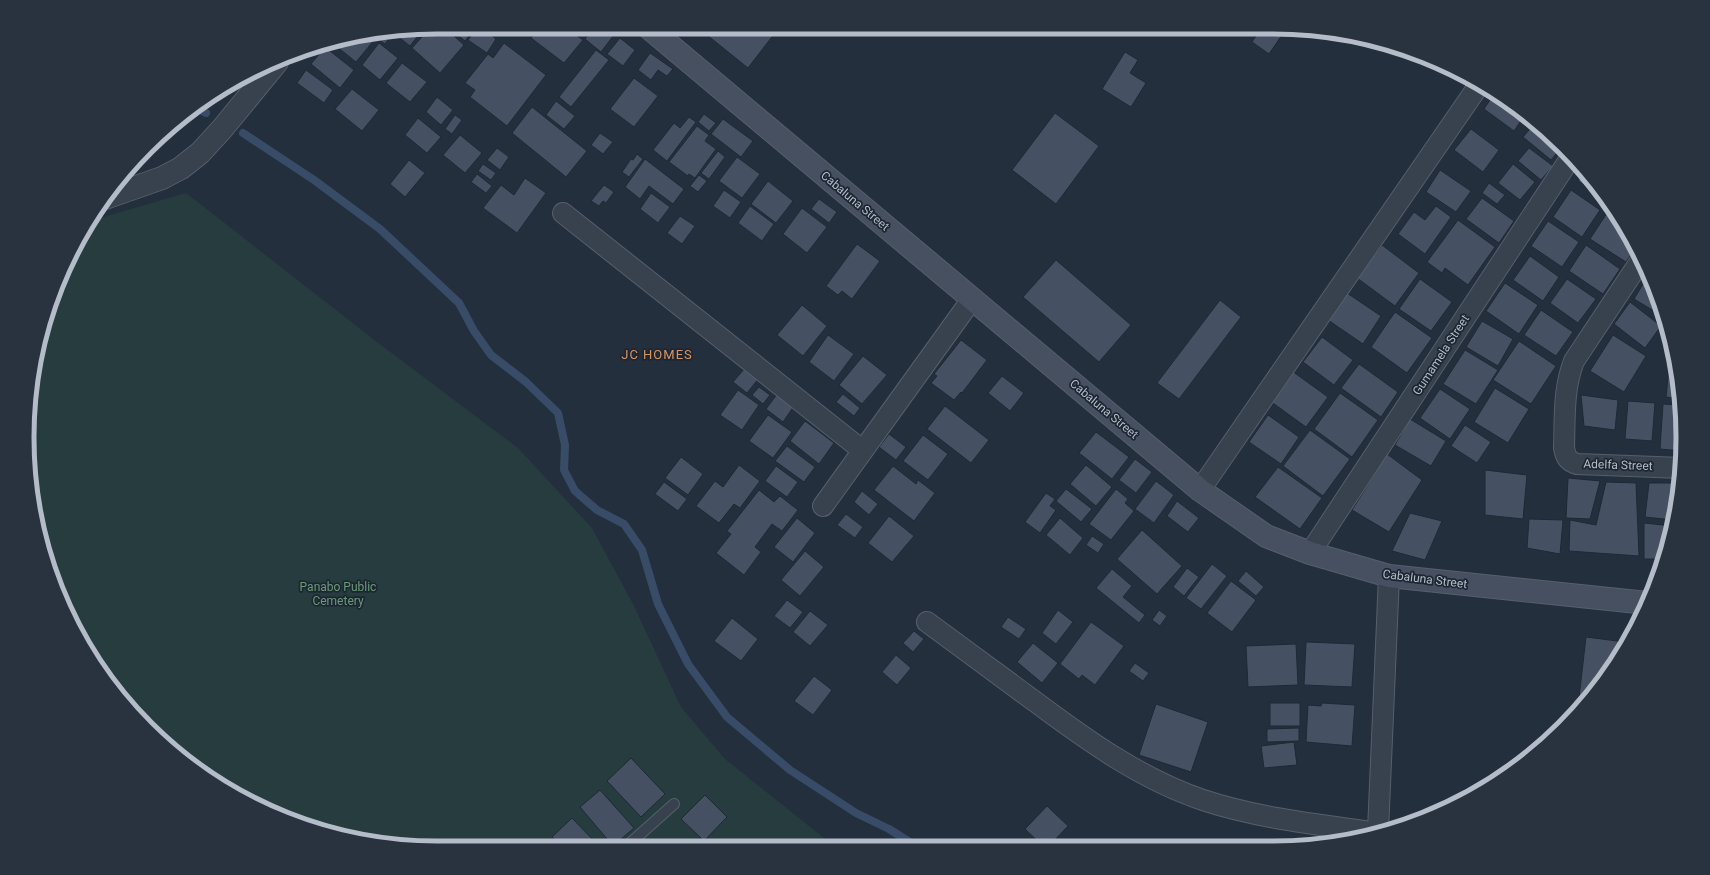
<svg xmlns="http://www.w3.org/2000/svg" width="1710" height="875" font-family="Roboto,sans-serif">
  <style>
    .green { fill: #263c3f }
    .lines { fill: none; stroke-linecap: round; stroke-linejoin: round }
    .stream { stroke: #394c67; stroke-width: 8 }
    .building { fill: #455162; stroke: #1f2835 }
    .service-casing { stroke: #565f6c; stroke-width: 12 }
    .minor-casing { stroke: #565f6c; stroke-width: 22 }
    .tertiary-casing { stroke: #565f6c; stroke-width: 24 }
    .secondary-casing { stroke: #565f6c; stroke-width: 24 }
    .service { stroke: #38414e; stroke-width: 10 }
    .minor { stroke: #38414e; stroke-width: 20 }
    .tertiary { stroke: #38414e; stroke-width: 22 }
    .secondary { stroke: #465061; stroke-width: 22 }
    .labels { text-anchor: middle; stroke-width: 3.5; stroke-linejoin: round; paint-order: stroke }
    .street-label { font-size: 12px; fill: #b4bcc9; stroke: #1d2633 }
    .park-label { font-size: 12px; fill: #6b9a76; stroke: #1d2633 }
    .neighbourhood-label { font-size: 13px; letter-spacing: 1px; fill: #d59563; stroke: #1d2633 }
    .rim { fill: none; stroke: #b4bcc9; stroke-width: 5 }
  </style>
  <rect width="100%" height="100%" fill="#242f3e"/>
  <polygon class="green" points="186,193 377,342 518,448 592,528 634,606 681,707 725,759 834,846 411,847 331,834 256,806 209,779 147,728 112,687 69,619 49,569 30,491 28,411 35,357 58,281 90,221"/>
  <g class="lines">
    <g class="stream">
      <polyline points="195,107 206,113"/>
      <polyline points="243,133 314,180 380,229 459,303 474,331 491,355 526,382 558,413 565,445 564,470 575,491 597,510 624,524 642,550 658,604 688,664 727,717 790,770 856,813 889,829 916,846"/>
    </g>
  </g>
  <g class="building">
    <polygon points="438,27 444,27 464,45 440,73 412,48 430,28"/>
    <polygon points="447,27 476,27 465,41"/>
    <polygon points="478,27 489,27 492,30 490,34 496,39 487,53 468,40"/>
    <polygon points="539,27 565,27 583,40 564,63 531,38"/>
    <polygon points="574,27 588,27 582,34"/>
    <polygon points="594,27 611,27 617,31 601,52 585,39"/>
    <polygon points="696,27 704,27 701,31"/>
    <polygon points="713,27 776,27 778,29 748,68 707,35"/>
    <polygon points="424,28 410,46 396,35 398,31"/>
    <polygon points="1261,28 1271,28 1282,35 1269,54 1252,42"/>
    <polygon points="394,31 385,44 371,34"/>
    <polygon points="368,34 375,39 356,62 331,42 358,35"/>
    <polygon points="620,38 635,50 623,66 607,54"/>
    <polygon points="379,43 398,58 380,80 362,65"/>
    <polygon points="504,43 546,75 507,126 470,97 475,90 465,83 488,54 493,58"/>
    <polygon points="325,47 354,70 340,88 311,64"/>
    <polygon points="596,50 609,60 571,107 559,97"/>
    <polygon points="1125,52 1138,60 1130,73 1146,83 1131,107 1102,89"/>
    <polygon points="650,53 673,69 667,76 658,70 651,80 638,70"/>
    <polygon points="402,63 427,82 410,102 386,83"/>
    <polygon points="306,70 333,90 324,103 297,83"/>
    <polygon points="634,78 658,96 634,127 610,109"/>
    <polygon points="352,89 379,110 362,131 335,109"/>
    <polygon points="1494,94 1525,115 1514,131 1484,109"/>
    <polygon points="437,97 453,110 441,125 426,112"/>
    <polygon points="556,101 575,116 564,129 546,115"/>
    <polygon points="532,107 587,151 566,177 512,133"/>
    <polygon points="1055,113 1099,146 1056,204 1012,170"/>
    <polygon points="704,114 716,123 709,131 698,122"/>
    <polygon points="455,115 462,120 452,134 445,129"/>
    <polygon points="689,117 696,122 667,161 653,150 674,123 680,128"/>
    <polygon points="418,118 441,137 427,153 405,135"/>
    <polygon points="723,119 753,141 741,157 711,134"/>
    <polygon points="1535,123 1561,148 1551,160 1523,137"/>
    <polygon points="697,126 709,135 705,141 716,149 695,178 689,174 688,176 669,162"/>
    <polygon points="1471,129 1499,150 1483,172 1454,150"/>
    <polygon points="600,133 613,142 603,154 591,145"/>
    <polygon points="460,135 482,153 465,173 443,155"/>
    <polygon points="497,148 509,157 500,170 487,160"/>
    <polygon points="1529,148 1553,166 1541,180 1518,161"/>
    <polygon points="718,151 725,157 709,179 701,173"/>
    <polygon points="637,154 643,159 629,177 622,172 631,159 633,160"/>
    <polygon points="737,157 760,174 742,198 719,181"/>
    <polygon points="645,159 684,189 673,204 649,186 640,199 625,187"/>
    <polygon points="409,160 425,173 405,197 390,184"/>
    <polygon points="483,164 496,173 491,180 478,171"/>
    <polygon points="1513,164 1535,182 1520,200 1498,183"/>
    <polygon points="1440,170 1471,191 1456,212 1426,192"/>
    <polygon points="1584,171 1603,197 1578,181"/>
    <polygon points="477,174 492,186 486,193 471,182"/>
    <polygon points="699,175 707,181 698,192 690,186"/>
    <polygon points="525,178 546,193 517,233 483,208 501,185 514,195"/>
    <polygon points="768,181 793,201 776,223 751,204"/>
    <polygon points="1489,183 1505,195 1497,204 1482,193"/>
    <polygon points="604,185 614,192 606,203 603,201 599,206 591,201"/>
    <polygon points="724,190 741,202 730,218 713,206"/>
    <polygon points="1571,190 1600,210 1582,237 1553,217"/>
    <polygon points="651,193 670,207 658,223 640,209"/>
    <polygon points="1482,198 1514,221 1499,243 1466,219"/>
    <polygon points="819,199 837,212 829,223 811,209"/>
    <polygon points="750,206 774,224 762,241 738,223"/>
    <polygon points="1436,206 1451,217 1425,254 1398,234 1414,212 1425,220"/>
    <polygon points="802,208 827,227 807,253 783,234"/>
    <polygon points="1609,210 1615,214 1628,232 1635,249 1626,262 1590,239"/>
    <polygon points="680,216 695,226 682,244 667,233"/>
    <polygon points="1458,220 1495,247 1468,285 1445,268 1442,273 1427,262"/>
    <polygon points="1548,221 1579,242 1562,267 1531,246"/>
    <polygon points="857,244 880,261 852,299 842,291 838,295 826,286"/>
    <polygon points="1382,245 1419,273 1395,306 1357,278"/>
    <polygon points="1586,245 1620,269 1603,294 1569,271"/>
    <polygon points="1530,256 1559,277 1543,301 1513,280"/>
    <polygon points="1056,260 1131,325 1099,362 1023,297"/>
    <polygon points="1648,276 1661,305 1664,317 1634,299"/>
    <polygon points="1420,279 1452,302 1431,331 1399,309"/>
    <polygon points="1567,279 1596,299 1578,323 1550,303"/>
    <polygon points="1505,283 1538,305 1519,334 1486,311"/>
    <polygon points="1347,293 1381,316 1363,344 1328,320"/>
    <polygon points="1220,300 1241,317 1179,399 1157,383"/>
    <polygon points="1630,302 1661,326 1645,348 1614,324"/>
    <polygon points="802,305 827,326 803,356 777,335"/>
    <polygon points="1541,310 1573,332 1556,356 1524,335"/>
    <polygon points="1395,312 1432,338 1407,373 1371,347"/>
    <polygon points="1482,321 1513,339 1498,366 1466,347"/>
    <polygon points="828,335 854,354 834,381 809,362"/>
    <polygon points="1613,335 1646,356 1624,392 1590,371"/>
    <polygon points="1322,337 1353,360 1334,385 1303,362"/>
    <polygon points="961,340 987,360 962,393 961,392 954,400 931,383 937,376 934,374"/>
    <polygon points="1519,341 1556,366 1531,404 1493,380"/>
    <polygon points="1670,345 1674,361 1669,361"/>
    <polygon points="1465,350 1498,370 1476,404 1443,384"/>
    <polygon points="863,356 887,375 862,404 839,385"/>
    <polygon points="1359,364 1398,392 1381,417 1341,388"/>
    <polygon points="1669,366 1675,366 1679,384 1680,399 1666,397"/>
    <polygon points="745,368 759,378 747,393 733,382"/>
    <polygon points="1292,371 1328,397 1306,427 1270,401"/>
    <polygon points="1002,376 1024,393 1010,411 988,393"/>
    <polygon points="759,387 770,395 763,404 752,395"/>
    <polygon points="1495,388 1529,409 1508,443 1474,422"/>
    <polygon points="1440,389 1470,409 1450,439 1420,418"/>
    <polygon points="738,390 759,405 742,430 720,415"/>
    <polygon points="778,393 794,406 783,422 766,409"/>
    <polygon points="1340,393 1378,420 1352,457 1314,429"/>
    <polygon points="843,394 860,408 854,416 836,402"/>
    <polygon points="1581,395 1618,400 1615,430 1584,426"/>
    <polygon points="1628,401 1655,403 1652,441 1625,439"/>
    <polygon points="1663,404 1680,405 1682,451 1660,449"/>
    <polygon points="945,406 989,440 971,463 927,429"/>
    <polygon points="768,415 792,432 773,458 749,441"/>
    <polygon points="1268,415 1299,437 1281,464 1249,442"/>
    <polygon points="1410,419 1446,441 1431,466 1395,445"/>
    <polygon points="805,421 834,443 819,464 790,441"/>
    <polygon points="1465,425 1491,442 1477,463 1451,446"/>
    <polygon points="1310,430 1350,459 1323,496 1283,466"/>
    <polygon points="1096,432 1129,457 1112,479 1079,453"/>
    <polygon points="889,434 906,447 896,460 879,447"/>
    <polygon points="923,435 948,454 928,480 903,461"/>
    <polygon points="787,446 815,467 804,482 775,461"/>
    <polygon points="1387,454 1422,480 1389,532 1352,510"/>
    <polygon points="681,457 703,474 688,495 665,478"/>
    <polygon points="1135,459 1152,472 1136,493 1119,480"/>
    <polygon points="739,465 760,481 740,508 734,504 719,523 696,506 715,481 723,487"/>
    <polygon points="1086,465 1112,487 1096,506 1070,484"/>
    <polygon points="776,466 798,482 787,497 765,481"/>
    <polygon points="893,466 916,484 918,480 935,493 914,521 874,490"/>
    <polygon points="1278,467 1322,498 1300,529 1255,497"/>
    <polygon points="1485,470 1527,475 1523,519 1485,515"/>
    <polygon points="1568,478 1600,481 1590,519 1566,518"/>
    <polygon points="1156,481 1174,495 1154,523 1135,509"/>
    <polygon points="664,482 687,499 678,511 655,494"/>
    <polygon points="1606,482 1636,483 1639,556 1569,551 1570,520 1596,525"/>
    <polygon points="1649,483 1679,483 1673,520 1645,517"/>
    <polygon points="1066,489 1092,509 1081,522 1056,501"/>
    <polygon points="1116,489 1128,499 1125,503 1134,511 1111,540 1089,524"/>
    <polygon points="759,490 774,502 780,496 798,510 782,531 772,524 755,547 761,552 744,575 716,553 731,534 727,531"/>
    <polygon points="862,491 878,504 869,515 854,502"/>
    <polygon points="1046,493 1055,499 1050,506 1056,510 1040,533 1025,522"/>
    <polygon points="1177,501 1199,518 1188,532 1167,516"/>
    <polygon points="1410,513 1442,521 1425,560 1392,551"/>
    <polygon points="846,514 863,527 855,538 837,525"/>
    <polygon points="889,516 914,536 892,562 868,543"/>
    <polygon points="797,518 815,533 793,562 774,547"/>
    <polygon points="1060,518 1083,538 1070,555 1046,535"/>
    <polygon points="1529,519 1563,520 1560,554 1527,548"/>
    <polygon points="1644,523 1672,526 1669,544 1663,559 1644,559"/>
    <polygon points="1142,530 1182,566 1157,594 1117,559"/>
    <polygon points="1092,536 1104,544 1098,553 1086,545"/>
    <polygon points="805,551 824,567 800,596 781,580"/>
    <polygon points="1212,564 1227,576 1201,609 1186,598"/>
    <polygon points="1187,568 1199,577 1184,596 1173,587"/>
    <polygon points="1112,569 1132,586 1123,597 1145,615 1139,623 1096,588"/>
    <polygon points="1246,571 1264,587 1256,596 1238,581"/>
    <polygon points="1231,581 1256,600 1232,632 1207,613"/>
    <polygon points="787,600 803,612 790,628 774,616"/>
    <polygon points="1058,610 1073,622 1056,644 1042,633"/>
    <polygon points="1159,610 1167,616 1160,626 1152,620"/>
    <polygon points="810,611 828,625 810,646 793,632"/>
    <polygon points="1008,617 1026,629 1019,639 1001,627"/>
    <polygon points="732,618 758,639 741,661 714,641"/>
    <polygon points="1091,622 1124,646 1095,685 1082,675 1079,679 1060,664"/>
    <polygon points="914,631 924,639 913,652 903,643"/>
    <polygon points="1586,637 1625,642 1582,706 1578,706"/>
    <polygon points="1306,642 1355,644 1352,687 1304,685"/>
    <polygon points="1033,643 1058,663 1042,683 1017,662"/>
    <polygon points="1296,644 1298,685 1248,687 1246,646"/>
    <polygon points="896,655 911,668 897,685 882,672"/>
    <polygon points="1135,663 1149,673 1143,681 1129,671"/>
    <polygon points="814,676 832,690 813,715 794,701"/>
    <rect x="1270" y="703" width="30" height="23"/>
    <polygon points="1322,703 1355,705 1352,746 1306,742 1308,705 1321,706"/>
    <polygon points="1156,704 1208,722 1191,772 1139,755"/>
    <polygon points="1299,728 1299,741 1267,742 1267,729"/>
    <polygon points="1294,742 1297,765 1264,768 1261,746"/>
    <polygon points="631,758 665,794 641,817 607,781"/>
    <polygon points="600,790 634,828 613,846 580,807"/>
    <polygon points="705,795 727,817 704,841 681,819"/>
    <polygon points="1047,806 1068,826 1050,845 1042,845 1025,829"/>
    <polygon points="572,818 600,847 561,847 552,837"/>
  </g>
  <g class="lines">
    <defs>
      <polyline id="service" points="627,846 674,804"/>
      <g id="minor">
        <polyline points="563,213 862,450"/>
        <path d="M1641 260 1574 361C1563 389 1565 419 1564 448 1566 458 1568 461 1577 464L1682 468"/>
        <polyline points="1200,490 1479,85"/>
        <polyline points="823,506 972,299"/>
        <polyline points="1310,553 1571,157"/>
        <path d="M927 622C964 649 1000 676 1037 703 1088 741 1141 779 1203 800 1257 818 1315 824 1372 832"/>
        <polyline points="1378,831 1389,576"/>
      </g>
      <polyline id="tertiary" points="105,198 162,178 181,168 200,153 222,129 277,62"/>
      <polyline id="secondary" points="648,27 1200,490 1266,536 1310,553 1389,576 1647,603"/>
    </defs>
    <use href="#service" class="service-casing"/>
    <use href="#minor" class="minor-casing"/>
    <use href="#tertiary" class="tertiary-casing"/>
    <use href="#secondary" class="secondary-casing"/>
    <use href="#service" class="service"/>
    <use href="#minor" class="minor"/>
    <use href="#tertiary" class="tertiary"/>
    <use href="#secondary" class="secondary"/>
  </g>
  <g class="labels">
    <g class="street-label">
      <text transform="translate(855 201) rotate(40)" y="4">Cabaluna Street</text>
      <text transform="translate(1441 355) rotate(-57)" y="4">Gumamela Street</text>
      <text transform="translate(1104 409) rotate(40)" y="4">Cabaluna Street</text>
      <text transform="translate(1618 465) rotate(2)" y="4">Adelfa Street</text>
      <text transform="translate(1425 579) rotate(7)" y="4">Cabaluna Street</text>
    </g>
    <g class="park-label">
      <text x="338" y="591">Panabo Public<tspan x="338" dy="14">Cemetery</tspan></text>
    </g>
    <g class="neighbourhood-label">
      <text x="657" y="359">JC HOMES</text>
    </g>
  </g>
  <path d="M0 0H1710V875H0ZM437 34H1273A403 403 0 0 1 1676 437V438A403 403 0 0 1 1273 841H437A403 403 0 0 1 34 438V437A403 403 0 0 1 437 34Z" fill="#29323f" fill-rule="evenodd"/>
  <path class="rim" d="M437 34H1273A403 403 0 0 1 1676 437V438A403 403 0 0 1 1273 841H437A403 403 0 0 1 34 438V437A403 403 0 0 1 437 34Z"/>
</svg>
